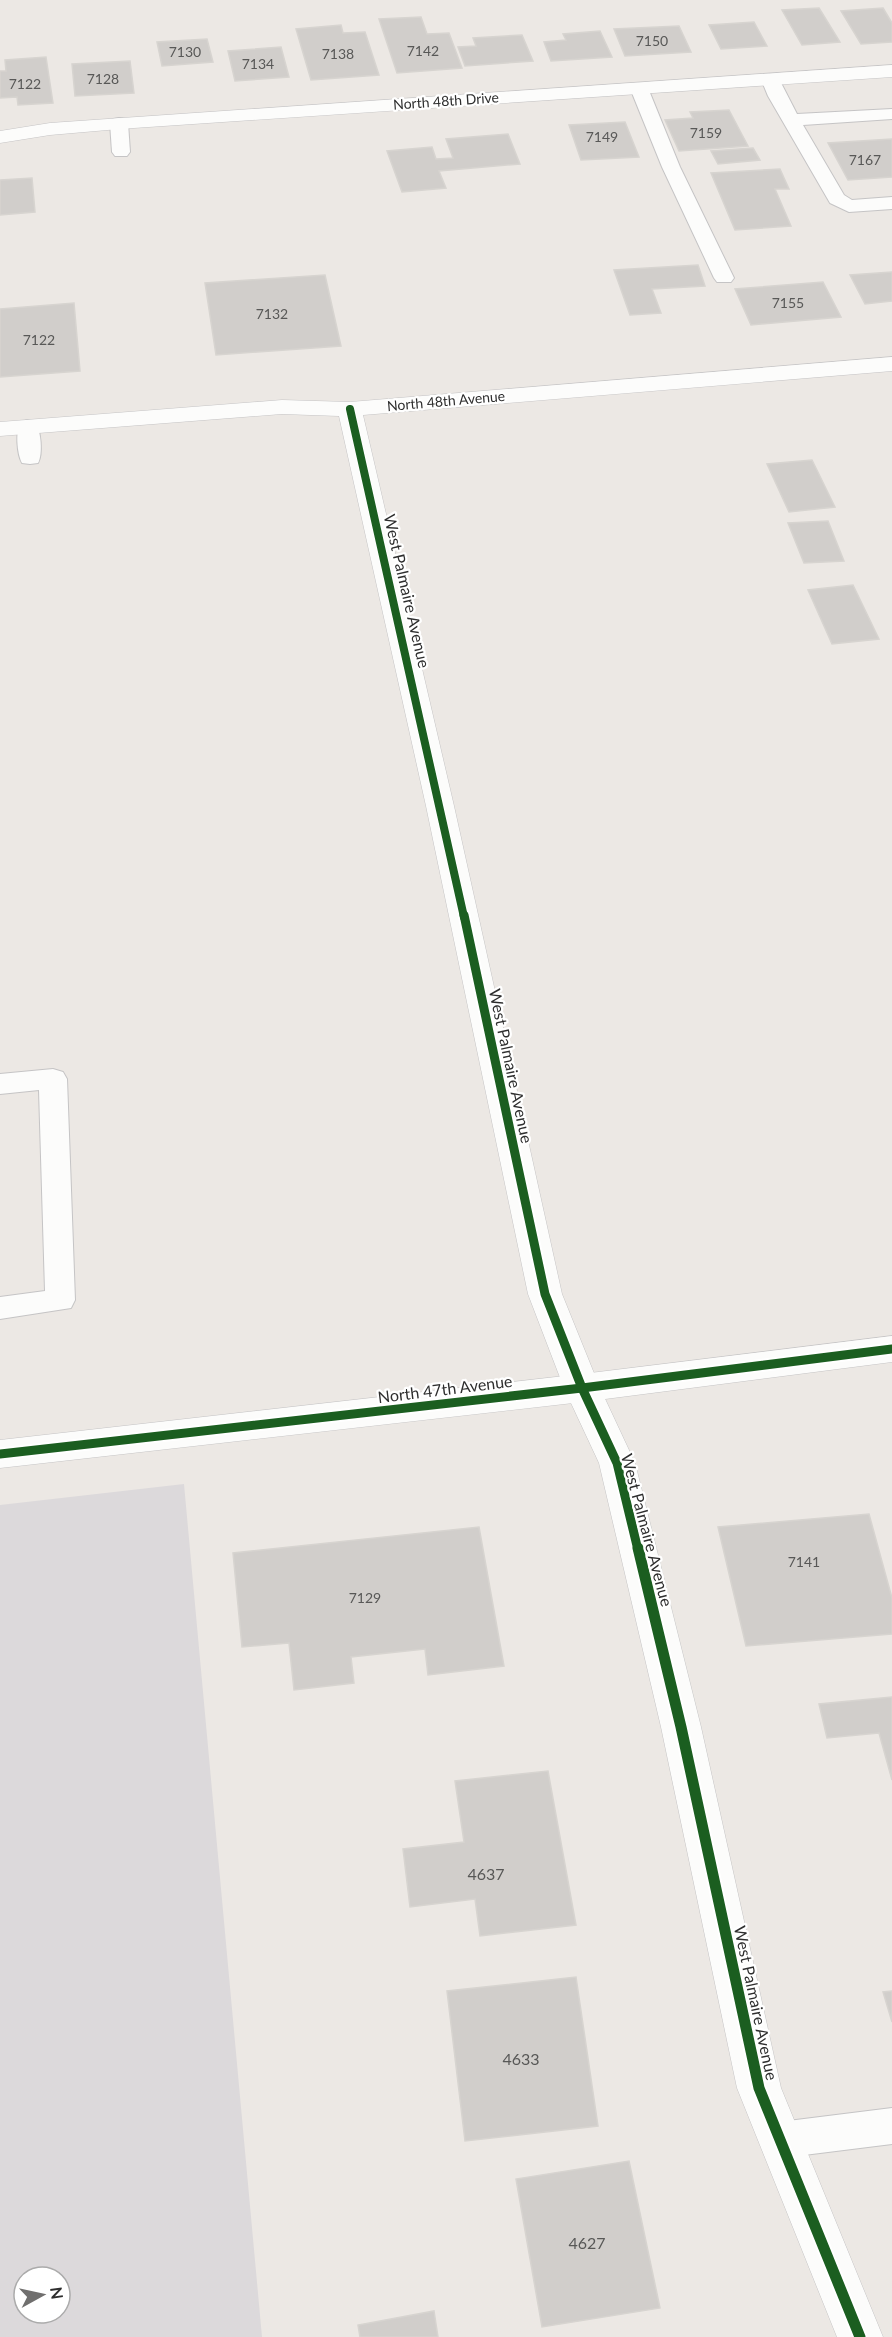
<svg xmlns="http://www.w3.org/2000/svg" width="892" height="2337" font-family="Lato,sans-serif">
  <style>
    .industrial { fill: #dcd9db; fill-rule: evenodd }
    .building { fill: #d1cecb; stroke: #d7d4d0; stroke-width: 1.5 }
    .lines { fill: none; stroke-linecap: round; stroke-linejoin: round }
    .lane-casing { stroke: #c5c4c5; stroke-width: 2 }
    .street-casing { stroke: #c5c4c5; stroke-width: 1 }
    .secondary-casing { stroke: #c5c4c5; stroke-width: 1 }
    .lane { fill: #fcfcfb; fill-rule: evenodd }
    .street { fill: #fcfcfb; fill-rule: evenodd }
    .secondary { fill: #fcfcfb; fill-rule: evenodd }
    .cycleway-far2-casing { stroke: #fff; stroke-width: 10 }
    .cycleway-far1-casing { stroke: #fff; stroke-width: 13 }
    .cycleway-casing { stroke: #fff; stroke-width: 15 }
    .cycleway-far2 { stroke: #1b5e20; stroke-width: 8 }
    .cycleway-far1 { stroke: #1b5e20; stroke-width: 9 }
    .cycleway { stroke: #1b5e20; stroke-width: 11 }
    .labels { text-anchor: middle; stroke-width: 4.5; stroke-linejoin: round; paint-order: stroke }
    .number-label { font-size: 14px; fill: #585857 }
    .far-street-label { font-size: 14px; fill: #2e2e2e; stroke: #fff }
    .street-label { font-size: 16px; fill: #2e2e2e; stroke: #fff }
    .near-number-label { font-size: 16px; fill: #585857 }
  </style>
  <rect width="100%" height="100%" fill="#ece8e4"/>
  <path class="industrial" d="M184 1484 262 2337H0V1505ZM24 2277H60V2313H24Z"/>
  <g class="building">
    <polygon points="819,8 840,42 802,45 782,10"/>
    <polygon points="883,8 892,23 892,42 861,44 841,11"/>
    <polygon points="421,17 427,34 449,33 462,68 397,73 379,19"/>
    <polygon points="754,22 767,46 721,49 709,25"/>
    <polygon points="341,25 343,33 365,32 379,75 311,80 296,29"/>
    <polygon points="679,26 691,52 625,56 614,29"/>
    <polygon points="600,31 612,57 551,61 544,42 566,40 563,34"/>
    <polygon points="522,35 533,61 465,66 458,47 476,46 473,38"/>
    <polygon points="207,39 213,62 162,66 157,42"/>
    <polygon points="281,47 289,77 235,81 228,51"/>
    <polygon points="46,57 53,103 18,105 17,97 0,98 0,71 6,71 5,60"/>
    <polygon points="130,61 134,93 75,96 72,64"/>
    <polygon points="729,110 748,146 679,151 665,120 693,118 690,112"/>
    <polygon points="625,122 639,157 581,160 569,125"/>
    <polygon points="508,134 520,164 439,171 446,188 402,192 387,151 432,147 436,159 453,158 446,139"/>
    <polygon points="892,139 892,177 848,180 828,143"/>
    <polygon points="753,148 760,160 718,164 711,151"/>
    <polygon points="780,169 789,189 775,189 791,226 735,230 711,173"/>
    <polygon points="32,178 35,212 0,215 0,180"/>
    <polygon points="698,265 705,286 652,289 661,313 630,315 614,270"/>
    <polygon points="892,272 892,301 865,304 850,275"/>
    <polygon points="325,275 341,346 216,355 205,283"/>
    <polygon points="823,282 841,317 751,325 735,289"/>
    <polygon points="74,303 80,371 0,377 0,309"/>
    <polygon points="812,460 835,507 789,512 767,464"/>
    <polygon points="828,521 844,561 804,563 788,523"/>
    <polygon points="853,585 879,639 832,644 808,590"/>
    <polygon points="869,1514 892,1598 892,1634 746,1646 718,1527"/>
    <polygon points="479,1527 504,1666 428,1675 425,1649 351,1657 354,1683 294,1690 289,1643 242,1647 233,1553"/>
    <polygon points="892,1697 892,1780 879,1733 827,1738 819,1704"/>
    <polygon points="548,1771 576,1925 480,1936 475,1899 410,1907 403,1849 464,1842 455,1781"/>
    <polygon points="576,1977 598,2126 465,2141 447,1991"/>
    <polygon points="892,1991 892,2022 883,1992"/>
    <polygon points="629,2161 660,2308 542,2327 516,2179"/>
    <polygon points="434,2311 438,2337 360,2337 358,2325"/>
  </g>
  <g class="lines">
    <defs>
      <g id="lane">
        <polygon points="770,74 776,75 779,79 797,114 892,109 892,119 803,125 844,195 852,200 892,197 892,209 849,212 830,203 768,96 761,79 764,75"/>
        <polygon points="639,83 645,84 648,88 680,167 734,278 731,282 717,282 714,278 662,167 630,88 633,84"/>
        <polygon points="119,118 125,119 128,123 130,152 127,156 115,156 112,152 110,123 113,119"/>
        <path d="M28 420 35 422C41 430 43 454 38 463L30 464 22 463C17 454 15 430 21 422Z"/>
        <polygon points="53,1069 63,1072 67,1079 75,1300 71,1308 0,1319 0,1297 45,1291 39,1090 0,1094 0,1074"/>
        <polygon points="892,2108 892,2144 780,2158 766,2153 761,2140 766,2127 780,2122"/>
      </g>
      <g id="street">
        <polygon points="892,65 892,77 119,129 50,135 0,143 0,131 50,123"/>
        <polygon points="892,357 892,371 363,415 454,806 562,1294 600,1388 635,1463 701,1727 781,2088 883,2337 837,2337 737,2088 661,1727 599,1463 564,1388 528,1294 426,806 339,416 282,414 0,436 0,422 282,400 350,402"/>
      </g>
      <polygon id="secondary" points="892,1336 892,1362 582,1402 0,1468 0,1440 582,1374"/>
    </defs>
    <use href="#lane" class="lane-casing"/>
    <use href="#street" class="street-casing"/>
    <use href="#secondary" class="secondary-casing"/>
    <use href="#lane" class="lane"/>
    <use href="#street" class="street"/>
    <use href="#secondary" class="secondary"/>
    <defs>
      <polyline id="cycleway-far2" points="350,409 464,917"/>
      <g id="cycleway-far1">
        <polyline points="464,915 545,1294 582,1388 617,1463 638,1550"/>
        <polyline points="0,1454 582,1388 892,1349"/>
      </g>
      <polyline id="cycleway" points="638,1548 681,1727 759,2088 860,2337"/>
    </defs>
    <use href="#cycleway-far2" class="cycleway-far2-casing"/>
    <use href="#cycleway-far1" class="cycleway-far1-casing"/>
    <use href="#cycleway" class="cycleway-casing"/>
    <use href="#cycleway-far2" class="cycleway-far2"/>
    <use href="#cycleway-far1" class="cycleway-far1"/>
    <use href="#cycleway" class="cycleway"/>
  </g>
  <g class="labels">
    <g class="number-label">
      <text x="652" y="46">7150</text>
      <text x="423" y="56">7142</text>
      <text x="185" y="57">7130</text>
      <text x="338" y="59">7138</text>
      <text x="258" y="69">7134</text>
      <text x="103" y="84">7128</text>
      <text x="25" y="89">7122</text>
      <text x="706" y="138">7159</text>
      <text x="602" y="142">7149</text>
      <text x="865" y="165">7167</text>
      <text x="788" y="308">7155</text>
      <text x="272" y="319">7132</text>
      <text x="39" y="345">7122</text>
      <text x="804" y="1567">7141</text>
      <text x="365" y="1603">7129</text>
    </g>
    <g class="far-street-label">
      <text transform="translate(446 101) rotate(-4)" y="5">North 48th Drive</text>
      <text transform="translate(446 401) rotate(-5)" y="5">North 48th Avenue</text>
    </g>
    <g class="street-label">
      <text transform="translate(407 591) rotate(77)" y="6">West Palmaire Avenue</text>
      <text transform="translate(511 1066) rotate(78)" y="6">West Palmaire Avenue</text>
      <text transform="translate(445 1389) rotate(-7)" y="6">North 47th Avenue</text>
      <text transform="translate(647 1530) rotate(75)" y="6">West Palmaire Avenue</text>
      <text transform="translate(756 2003) rotate(78)" y="6">West Palmaire Avenue</text>
    </g>
    <g class="near-number-label">
      <text x="486" y="1880">4637</text>
      <text x="521" y="2065">4633</text>
      <text x="587" y="2249">4627</text>
    </g>
  </g>
  <g transform="translate(42 2295) rotate(82)"><circle r="28" fill="#ffffff" stroke="#ababab" stroke-width="1.5"/>
  <path d="M0-4.5L10 22L0 15L-10 22Z" fill="#706f6e"/>
  <text y="-9" font-size="16" font-weight="bold" text-anchor="middle" fill="#2e2e2e">N</text>
  </g>
</svg>
